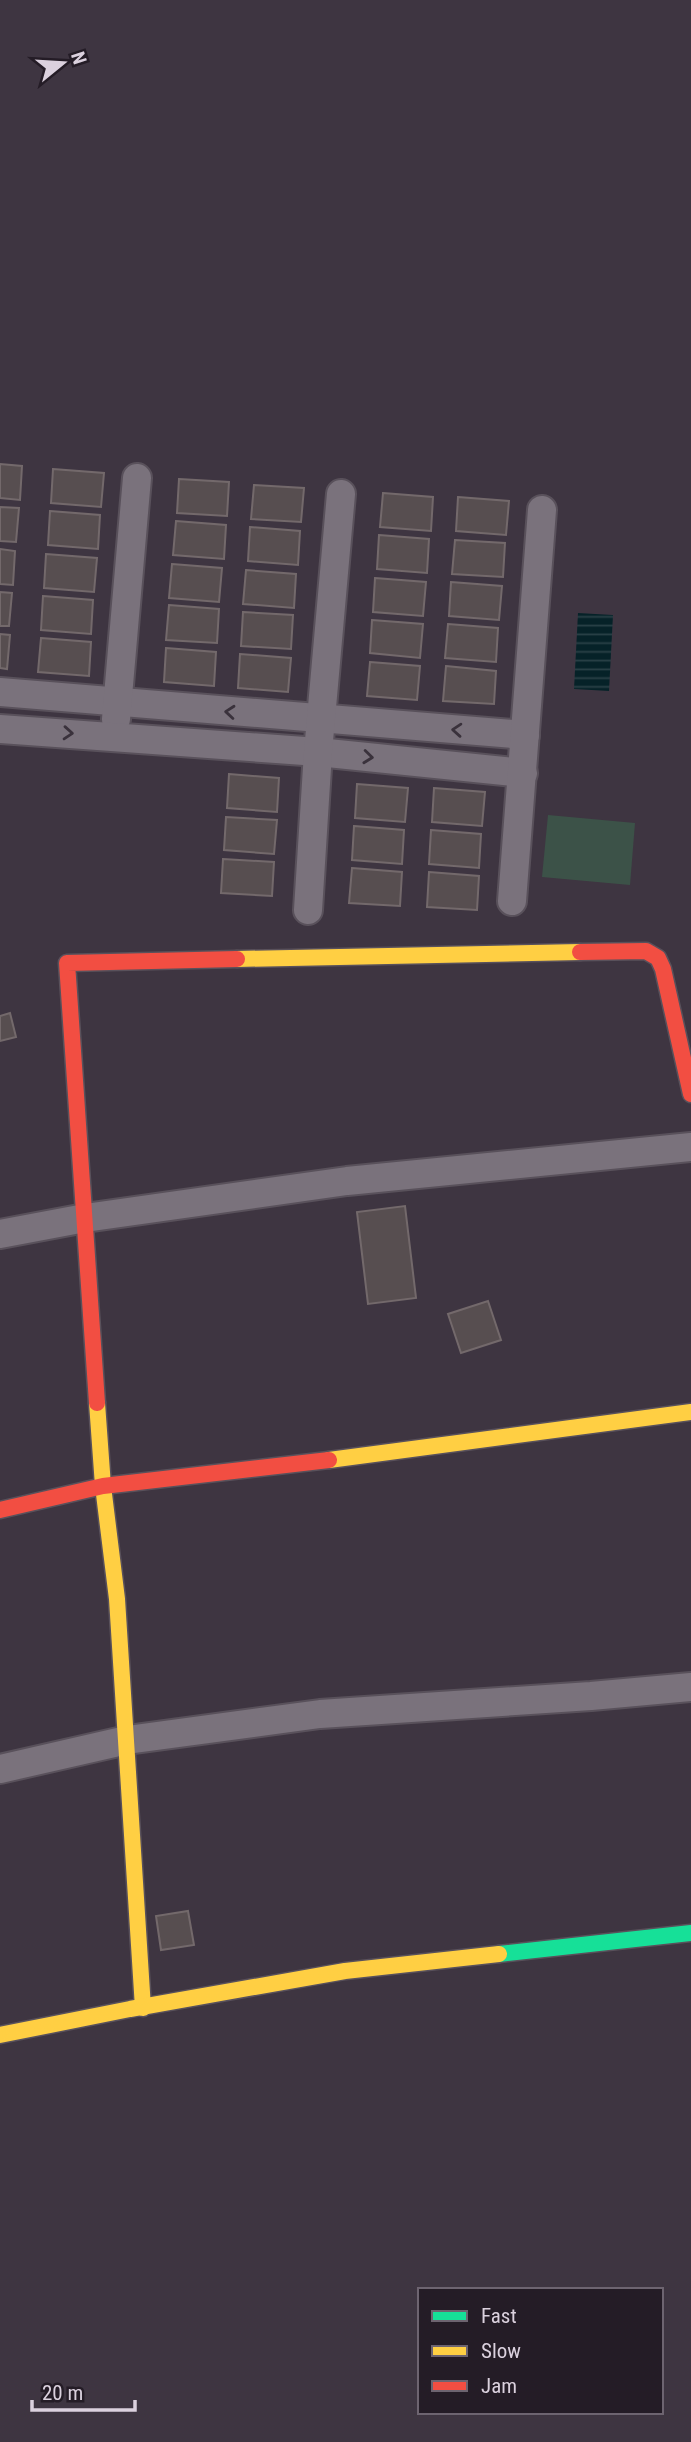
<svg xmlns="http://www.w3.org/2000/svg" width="691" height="2442" font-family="'Roboto Condensed',sans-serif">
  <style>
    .pitch { fill: #3c5248 }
    .water { fill: url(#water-rules) }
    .building { fill: #574e50; stroke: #73696b; stroke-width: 2 }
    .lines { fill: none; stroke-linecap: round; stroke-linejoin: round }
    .street-casing { stroke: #59515b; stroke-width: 32 }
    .fast-casing { stroke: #59515b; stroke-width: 19 }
    .slow-casing { stroke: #59515b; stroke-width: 19 }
    .jam-casing { stroke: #59515b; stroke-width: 19 }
    .street { stroke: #7a727c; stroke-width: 28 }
    .fast { stroke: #16e098; stroke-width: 16 }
    .slow { stroke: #ffcf43; stroke-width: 16 }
    .jam { stroke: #f24e42; stroke-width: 16 }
    .oneway { stroke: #3a323c }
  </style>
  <defs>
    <pattern id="water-rules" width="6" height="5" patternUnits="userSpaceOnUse" patternTransform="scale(1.75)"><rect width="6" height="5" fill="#062228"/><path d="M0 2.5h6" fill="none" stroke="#2a4147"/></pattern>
  </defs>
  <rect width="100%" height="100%" fill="#3e3541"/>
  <polygon class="pitch" points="548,815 635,823 630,885 542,877"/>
  <polygon class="water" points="578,613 613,615 609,691 574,689"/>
  <g class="building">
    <polygon points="0,464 22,466 20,500 0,498"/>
    <polygon points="53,469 104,473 101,507 51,503"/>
    <polygon points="179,479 229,482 227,516 177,513"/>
    <polygon points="254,485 304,488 301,522 251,519"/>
    <polygon points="383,493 433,497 431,531 380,527"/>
    <polygon points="458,497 509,501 506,535 456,531"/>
    <polygon points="0,507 19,508 16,542 0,541"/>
    <polygon points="50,511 100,515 98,549 48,545"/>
    <polygon points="176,521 226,525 224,559 173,555"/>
    <polygon points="250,527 300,531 298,565 248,561"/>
    <polygon points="379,535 429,539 427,573 377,569"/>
    <polygon points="455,540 505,543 503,577 452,574"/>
    <polygon points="0,549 15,551 13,585 0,584"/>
    <polygon points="46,554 97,558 94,592 44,588"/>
    <polygon points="172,564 222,568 219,602 169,598"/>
    <polygon points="246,570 296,574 294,608 243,604"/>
    <polygon points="375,578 426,582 423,616 373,612"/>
    <polygon points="451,582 502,586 499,620 449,616"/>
    <polygon points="0,592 12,593 9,626 0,626"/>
    <polygon points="43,596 93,600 91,634 41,630"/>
    <polygon points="169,605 219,609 217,643 166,640"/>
    <polygon points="243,612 293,615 291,649 241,646"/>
    <polygon points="372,620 423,624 420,658 370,653"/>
    <polygon points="448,624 498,628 496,662 445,658"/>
    <polygon points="0,634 10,635 7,669 0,668"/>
    <polygon points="41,638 91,642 89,676 38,672"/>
    <polygon points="166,648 216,652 214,686 164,682"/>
    <polygon points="240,654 291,658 288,692 238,688"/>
    <polygon points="370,662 420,666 417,700 367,696"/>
    <polygon points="446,666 496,671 494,704 443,701"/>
    <polygon points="229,774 279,778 277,812 227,808"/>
    <polygon points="357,784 408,788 405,822 355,818"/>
    <polygon points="434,788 485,792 482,826 432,822"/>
    <polygon points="226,817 277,820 274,854 224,850"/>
    <polygon points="354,826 404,830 402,864 352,860"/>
    <polygon points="431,830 481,834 479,868 429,864"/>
    <polygon points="223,859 274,862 272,896 221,893"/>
    <polygon points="352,868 402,872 400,906 349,903"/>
    <polygon points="429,872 479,876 477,910 427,907"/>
    <polygon points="10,1013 16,1037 0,1041 0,1016"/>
    <polygon points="405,1206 416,1298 368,1304 357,1212"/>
    <polygon points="488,1301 501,1340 461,1353 448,1314"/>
    <polygon points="188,1911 194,1945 161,1950 156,1916"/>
  </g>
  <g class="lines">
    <defs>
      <g id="street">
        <polyline points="0,692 525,735"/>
        <polyline points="116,719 137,478"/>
        <polyline points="0,729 318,752 523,773"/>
        <polyline points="512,901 542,510"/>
        <polyline points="308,910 318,752 341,494"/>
        <polyline points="0,1234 85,1218 347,1181 691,1147"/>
        <polyline points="0,1769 127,1740 320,1714 591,1696 691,1687"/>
      </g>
      <polyline id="fast" points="499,1954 691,1933"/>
      <g id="slow">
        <polyline points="237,959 580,952"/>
        <polyline points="97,1403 103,1486 117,1599 143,2008"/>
        <polyline points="329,1460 691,1412"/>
        <polyline points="0,2035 130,2009 345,1971 499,1954"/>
      </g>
      <g id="jam">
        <polyline points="580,952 646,951 658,958 663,969 691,1094"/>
        <polyline points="97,1403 67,963 237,959"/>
        <polyline points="0,1510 103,1486 329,1460"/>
      </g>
    </defs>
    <use href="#street" class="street-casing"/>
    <use href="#fast" class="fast-casing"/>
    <use href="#slow" class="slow-casing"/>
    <use href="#jam" class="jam-casing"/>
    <use href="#street" class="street"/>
    <use href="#fast" class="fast"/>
    <use href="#slow" class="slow"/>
    <use href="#jam" class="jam"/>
  </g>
  <defs><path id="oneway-chevron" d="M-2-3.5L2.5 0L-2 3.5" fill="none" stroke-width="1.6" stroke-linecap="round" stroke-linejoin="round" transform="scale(1.75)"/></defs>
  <g class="oneway">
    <use href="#oneway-chevron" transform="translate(230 712) rotate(-175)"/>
    <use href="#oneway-chevron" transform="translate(457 730) rotate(-176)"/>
    <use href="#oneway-chevron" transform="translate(68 733) rotate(4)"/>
    <use href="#oneway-chevron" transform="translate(368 757) rotate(6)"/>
  </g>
  <rect x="418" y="2288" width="245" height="126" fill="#241c26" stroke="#6d6470" stroke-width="2"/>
  <rect x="432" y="2311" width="35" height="10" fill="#16e098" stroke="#6d6470" stroke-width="2"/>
  <text x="481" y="2323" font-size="21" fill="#dbd1de">Fast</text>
  <rect x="432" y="2346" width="35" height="10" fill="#ffcf43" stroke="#6d6470" stroke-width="2"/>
  <text x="481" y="2358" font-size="21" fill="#dbd1de">Slow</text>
  <rect x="432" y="2381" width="35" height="10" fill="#f24e42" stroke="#6d6470" stroke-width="2"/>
  <text x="481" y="2393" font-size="21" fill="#dbd1de">Jam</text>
  <g transform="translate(63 63) rotate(72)" stroke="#241c26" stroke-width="5" paint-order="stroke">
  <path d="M0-5L12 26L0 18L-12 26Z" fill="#dbd1de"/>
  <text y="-10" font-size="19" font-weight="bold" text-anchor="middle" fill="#dbd1de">N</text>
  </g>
  <path d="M32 2400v10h103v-10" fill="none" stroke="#dbd1de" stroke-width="3.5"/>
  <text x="42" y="2400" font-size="21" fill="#dbd1de" stroke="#241c26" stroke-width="5" paint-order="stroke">20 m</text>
</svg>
